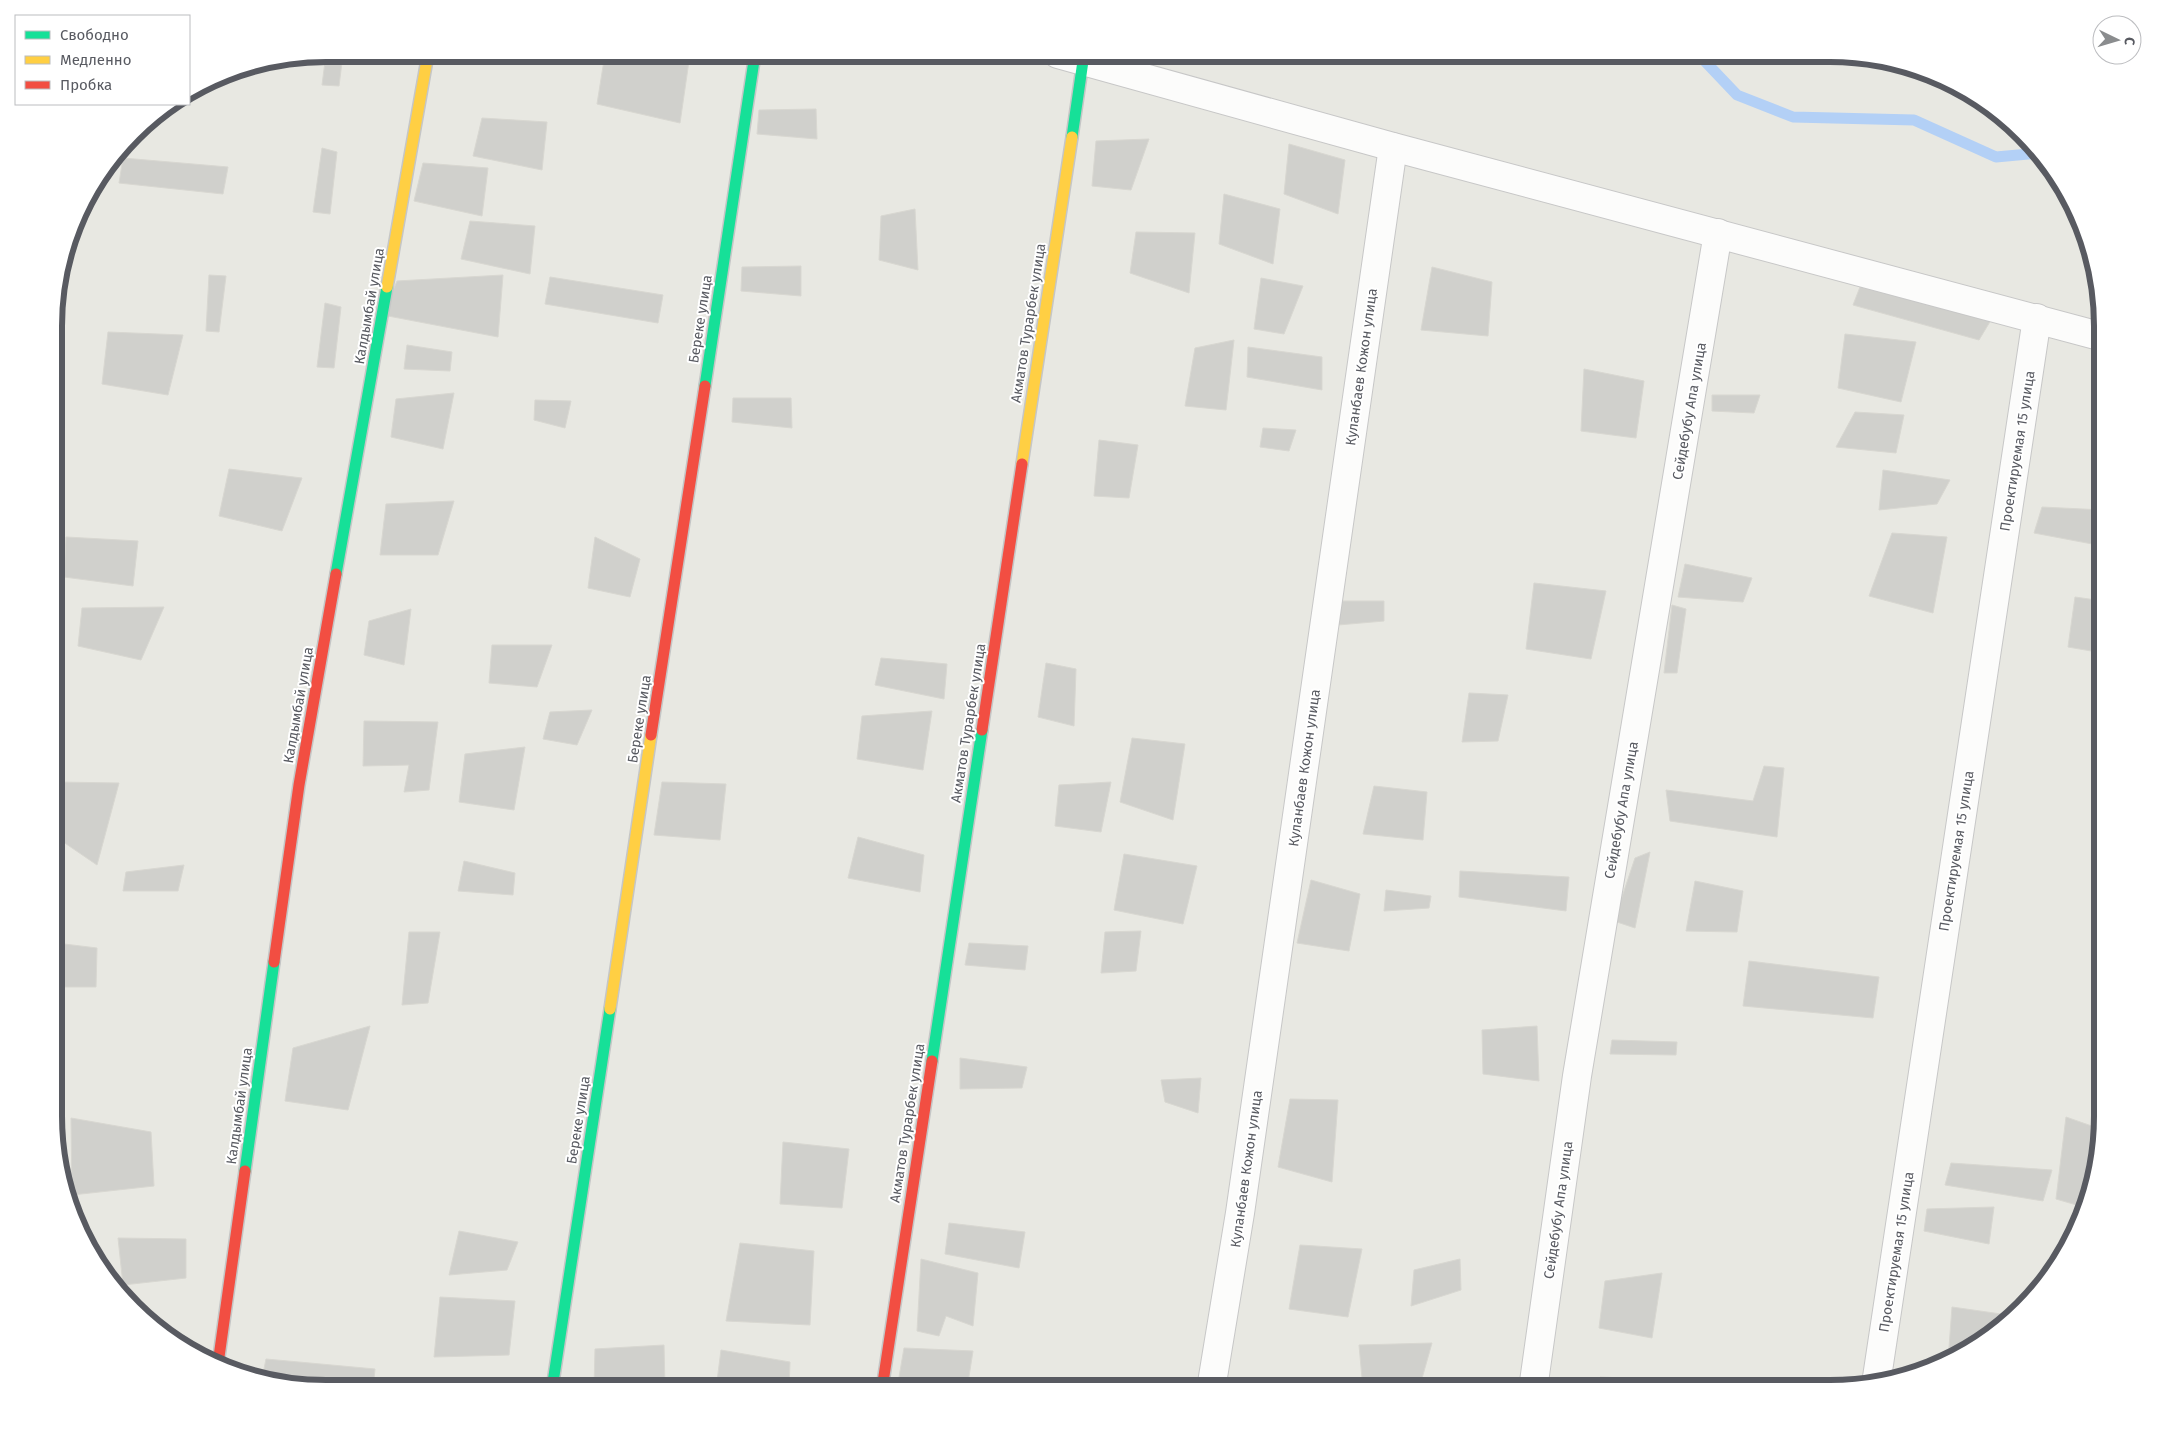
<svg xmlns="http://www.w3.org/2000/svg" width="2157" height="1443" font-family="'Fira Sans',sans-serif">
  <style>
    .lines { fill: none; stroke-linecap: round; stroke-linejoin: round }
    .stream { stroke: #b3d0f6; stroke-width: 11 }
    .building { fill: #d0d0cc; stroke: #d8d7d1 }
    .street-casing { stroke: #c7c7c7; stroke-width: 30 }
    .fast-casing { stroke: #c5c6c6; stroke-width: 14 }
    .slow-casing { stroke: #c5c6c6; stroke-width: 14 }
    .jam-casing { stroke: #c5c6c6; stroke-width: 14 }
    .street { stroke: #fcfcfb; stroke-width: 28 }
    .fast { stroke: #16e098; stroke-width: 11 }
    .slow { stroke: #ffcf43; stroke-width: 11 }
    .jam { stroke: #f24e42; stroke-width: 11 }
    .labels { text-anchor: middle; stroke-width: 4; stroke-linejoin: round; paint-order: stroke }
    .street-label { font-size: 14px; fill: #585a61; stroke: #fff }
    .rim { fill: none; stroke: #585a61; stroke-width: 6 }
  </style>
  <rect width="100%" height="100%" fill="#e8e8e2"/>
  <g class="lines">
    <polyline class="stream" points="1698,54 1737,95 1793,117 1914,120 1996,157 2040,153"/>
  </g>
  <g class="building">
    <polygon points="326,54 343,54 339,86 322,85"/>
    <polygon points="605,54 690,54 680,123 597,104"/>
    <polygon points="196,91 196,98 189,97 189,95"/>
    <polygon points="816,109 817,139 757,134 759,110"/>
    <polygon points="482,118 547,122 542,170 473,156"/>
    <polygon points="1149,139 1131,190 1092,186 1096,141"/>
    <polygon points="1289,144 1345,160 1338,214 1284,194"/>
    <polygon points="322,148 337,152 330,214 313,212"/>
    <polygon points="123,158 228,167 223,194 119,183"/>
    <polygon points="423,163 488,168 482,216 414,201"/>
    <polygon points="1224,194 1280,209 1273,264 1219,244"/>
    <polygon points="915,209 918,270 879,260 881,216"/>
    <polygon points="470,221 535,226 530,274 461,259"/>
    <polygon points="1136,232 1195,233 1189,293 1130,273"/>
    <polygon points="801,266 801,296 741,291 742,267"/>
    <polygon points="1432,267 1492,282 1488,336 1421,330"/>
    <polygon points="209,275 226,276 219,332 206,331"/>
    <polygon points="503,275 498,337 383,315 397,281"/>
    <polygon points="550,277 663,295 658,323 545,304"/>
    <polygon points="1261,278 1303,286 1284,334 1254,329"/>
    <polygon points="1860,287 1991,320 1979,340 1853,305"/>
    <polygon points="325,303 341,307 334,368 317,367"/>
    <polygon points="108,332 183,335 168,395 102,384"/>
    <polygon points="1845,334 1916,342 1901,402 1838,388"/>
    <polygon points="1234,340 1226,410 1185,406 1195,348"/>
    <polygon points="407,345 452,352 450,371 404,369"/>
    <polygon points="1248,347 1322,357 1322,390 1247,377"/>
    <polygon points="1584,369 1644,381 1636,438 1581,431"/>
    <polygon points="454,393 443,449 391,437 396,399"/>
    <polygon points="1712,395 1760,395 1754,413 1712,411"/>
    <polygon points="733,398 791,398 792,428 732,422"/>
    <polygon points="535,400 571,401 565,428 534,420"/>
    <polygon points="1855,412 1904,415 1896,453 1836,447"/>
    <polygon points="1263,428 1296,430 1289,451 1260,447"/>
    <polygon points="1099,440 1138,445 1129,498 1094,496"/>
    <polygon points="229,469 302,478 282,531 219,516"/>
    <polygon points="1883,470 1950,480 1937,504 1879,510"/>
    <polygon points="454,501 438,555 380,555 386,504"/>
    <polygon points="2042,507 2103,510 2103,546 2034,533"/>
    <polygon points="1892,533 1947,537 1933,613 1869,596"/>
    <polygon points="66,537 138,541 133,586 64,577"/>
    <polygon points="595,537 640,559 630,597 588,588"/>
    <polygon points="1685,564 1752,578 1743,602 1678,597"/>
    <polygon points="1534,583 1606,591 1591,659 1526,649"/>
    <polygon points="2075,597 2103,601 2103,653 2068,647"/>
    <polygon points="1340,601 1384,601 1384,621 1338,625"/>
    <polygon points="1672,605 1686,609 1677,673 1664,673"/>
    <polygon points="164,607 141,660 78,646 82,608"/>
    <polygon points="411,609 404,665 364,655 369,621"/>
    <polygon points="492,645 552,645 537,687 489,683"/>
    <polygon points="881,658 947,664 944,699 875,685"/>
    <polygon points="1046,663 1076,669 1074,726 1038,717"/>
    <polygon points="1469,693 1508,695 1498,741 1462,742"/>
    <polygon points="592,710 577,745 543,739 550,712"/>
    <polygon points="932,711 923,770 857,759 862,716"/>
    <polygon points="364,721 438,722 429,790 404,792 409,765 363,766"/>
    <polygon points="1132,738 1185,744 1173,820 1120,802"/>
    <polygon points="525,747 514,810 459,802 465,754"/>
    <polygon points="1764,766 1784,768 1777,837 1670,821 1666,790 1753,801"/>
    <polygon points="56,782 119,783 97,865 56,837"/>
    <polygon points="662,782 726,784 720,840 654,835"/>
    <polygon points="1111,782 1101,832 1055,826 1059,785"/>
    <polygon points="1374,786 1427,792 1423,840 1363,834"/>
    <polygon points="858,837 924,855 920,892 848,878"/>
    <polygon points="1650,852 1635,928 1614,921 1635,858"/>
    <polygon points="1124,854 1197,866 1183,924 1114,910"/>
    <polygon points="464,861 515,873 513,895 458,891"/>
    <polygon points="184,865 178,891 123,891 126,872"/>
    <polygon points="1460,871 1569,877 1566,911 1459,897"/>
    <polygon points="1311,880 1360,894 1349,951 1297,943"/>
    <polygon points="1695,881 1743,891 1737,932 1686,931"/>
    <polygon points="1386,890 1431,896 1429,908 1384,911"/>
    <polygon points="1141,931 1136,971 1101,973 1105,932"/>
    <polygon points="409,932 440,932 428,1003 402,1005"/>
    <polygon points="56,943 97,948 96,987 56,987"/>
    <polygon points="969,943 1028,946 1025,970 965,965"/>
    <polygon points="1749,961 1879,977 1873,1018 1743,1006"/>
    <polygon points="370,1026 348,1110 285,1101 293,1048"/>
    <polygon points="1537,1026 1539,1081 1483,1074 1482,1030"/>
    <polygon points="1612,1040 1677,1042 1676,1055 1610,1054"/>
    <polygon points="960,1058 1027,1067 1022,1088 960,1089"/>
    <polygon points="1201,1078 1198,1113 1165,1102 1161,1080"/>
    <polygon points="1290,1099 1338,1100 1332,1182 1278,1167"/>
    <polygon points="2066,1117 2103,1130 2087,1208 2056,1199"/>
    <polygon points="71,1118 151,1132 154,1186 72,1195"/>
    <polygon points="783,1142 849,1149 842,1208 780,1204"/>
    <polygon points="1951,1163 2052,1170 2043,1201 1945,1185"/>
    <polygon points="1994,1207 1989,1244 1924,1231 1927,1209"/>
    <polygon points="949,1223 1025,1232 1019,1268 945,1254"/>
    <polygon points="459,1231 518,1242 507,1270 449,1275"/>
    <polygon points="118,1238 186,1239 186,1278 123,1285"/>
    <polygon points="740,1243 814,1251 810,1325 726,1321"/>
    <polygon points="1300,1245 1362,1249 1348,1317 1289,1309"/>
    <polygon points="921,1259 978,1273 973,1326 946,1316 939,1336 917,1331"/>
    <polygon points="1460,1259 1461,1290 1411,1306 1414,1270"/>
    <polygon points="2044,1266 2058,1267 2040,1288"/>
    <polygon points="1662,1273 1652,1338 1599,1328 1605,1281"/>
    <polygon points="440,1297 515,1301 509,1355 434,1357"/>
    <polygon points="1952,1307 2015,1316 1967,1353 1948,1361"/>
    <polygon points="1432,1343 1419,1389 1362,1378 1359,1345"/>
    <polygon points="664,1345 665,1389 594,1389 595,1349"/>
    <polygon points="904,1348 973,1351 967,1389 897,1389"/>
    <polygon points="721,1350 790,1362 789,1389 716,1389"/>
    <polygon points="266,1359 375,1369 373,1389 326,1389 262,1379"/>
    <polygon points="1600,1377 1674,1380 1672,1389 1598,1389"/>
  </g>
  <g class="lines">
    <defs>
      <g id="street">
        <polyline points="1058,54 1393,147 2103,337"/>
        <polyline points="1876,1384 2037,318"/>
        <polyline points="1211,1389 1240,1213 1393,147"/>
        <polyline points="1533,1389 1577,1076 1718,233"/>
      </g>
      <g id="fast">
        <polyline points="1072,137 1083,61"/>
        <polyline points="705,386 755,54"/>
        <polyline points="336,574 387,287"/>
        <polyline points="932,1061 982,730"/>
        <polyline points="245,1171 274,962"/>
        <polyline points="552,1389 610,1009"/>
      </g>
      <g id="slow">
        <polyline points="387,287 428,54"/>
        <polyline points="1022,464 1072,137"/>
        <polyline points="610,1009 651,735"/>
      </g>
      <g id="jam">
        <polyline points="982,730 1022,464"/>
        <polyline points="651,735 705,386"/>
        <polyline points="274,962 299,785 336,574"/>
        <polyline points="218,1364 245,1171"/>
        <polyline points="882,1389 932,1061"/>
      </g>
    </defs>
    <use href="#street" class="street-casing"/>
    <use href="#fast" class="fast-casing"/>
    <use href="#slow" class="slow-casing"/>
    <use href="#jam" class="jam-casing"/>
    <use href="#street" class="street"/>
    <use href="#fast" class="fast"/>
    <use href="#slow" class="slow"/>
    <use href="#jam" class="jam"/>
  </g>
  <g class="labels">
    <g class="street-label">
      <text transform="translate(369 306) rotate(-80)" y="5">Калдымбай улица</text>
      <text transform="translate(700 319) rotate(-81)" y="5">Береке улица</text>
      <text transform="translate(1028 323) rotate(-81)" y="5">Акматов Турарбек улица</text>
      <text transform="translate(1361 367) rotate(-82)" y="5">Куланбаев Кожон улица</text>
      <text transform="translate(1689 411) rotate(-80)" y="5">Сейдебубу Апа улица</text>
      <text transform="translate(2017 451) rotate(-81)" y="5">Проектируемая 15 улица</text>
      <text transform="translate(298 705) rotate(-80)" y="5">Калдымбай улица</text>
      <text transform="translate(639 719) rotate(-81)" y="5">Береке улица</text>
      <text transform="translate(968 723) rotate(-81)" y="5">Акматов Турарбек улица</text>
      <text transform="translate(1304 768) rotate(-82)" y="5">Куланбаев Кожон улица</text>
      <text transform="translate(1621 810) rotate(-80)" y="5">Сейдебубу Апа улица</text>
      <text transform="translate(1956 851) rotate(-81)" y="5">Проектируемая 15 улица</text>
      <text transform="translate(239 1106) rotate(-82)" y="5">Калдымбай улица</text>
      <text transform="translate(578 1120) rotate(-81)" y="5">Береке улица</text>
      <text transform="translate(907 1123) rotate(-81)" y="5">Акматов Турарбек улица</text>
      <text transform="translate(1246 1169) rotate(-82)" y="5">Куланбаев Кожон улица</text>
      <text transform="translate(1558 1210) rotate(-82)" y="5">Сейдебубу Апа улица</text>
      <text transform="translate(1896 1252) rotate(-81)" y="5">Проектируемая 15 улица</text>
    </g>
  </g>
  <path d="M0 0H2157V1443H0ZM326 62H1830A264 264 0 0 1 2094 326V1116A264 264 0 0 1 1830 1380H326A264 264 0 0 1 62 1116V326A264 264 0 0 1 326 62Z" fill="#fff" fill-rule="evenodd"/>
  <path class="rim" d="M326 62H1830A264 264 0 0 1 2094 326V1116A264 264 0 0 1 1830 1380H326A264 264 0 0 1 62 1116V326A264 264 0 0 1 326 62Z"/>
  <rect x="15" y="15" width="175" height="90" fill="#ffffff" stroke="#bcbdc0"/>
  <rect x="25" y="31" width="25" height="8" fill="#16e098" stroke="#bcbdc0"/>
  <text x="60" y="40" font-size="15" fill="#585a61">Свободно</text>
  <rect x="25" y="56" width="25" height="8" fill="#ffcf43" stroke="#bcbdc0"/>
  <text x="60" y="65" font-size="15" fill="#585a61">Медленно</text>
  <rect x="25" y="81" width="25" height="8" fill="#f24e42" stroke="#bcbdc0"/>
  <text x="60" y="90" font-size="15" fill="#585a61">Пробка</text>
  <g transform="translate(2117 40) rotate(95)"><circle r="24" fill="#ffffff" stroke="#bcbdc0"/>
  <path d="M0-4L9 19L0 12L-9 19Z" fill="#8a8c8e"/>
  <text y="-8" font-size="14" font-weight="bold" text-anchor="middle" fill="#585a61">С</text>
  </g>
</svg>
